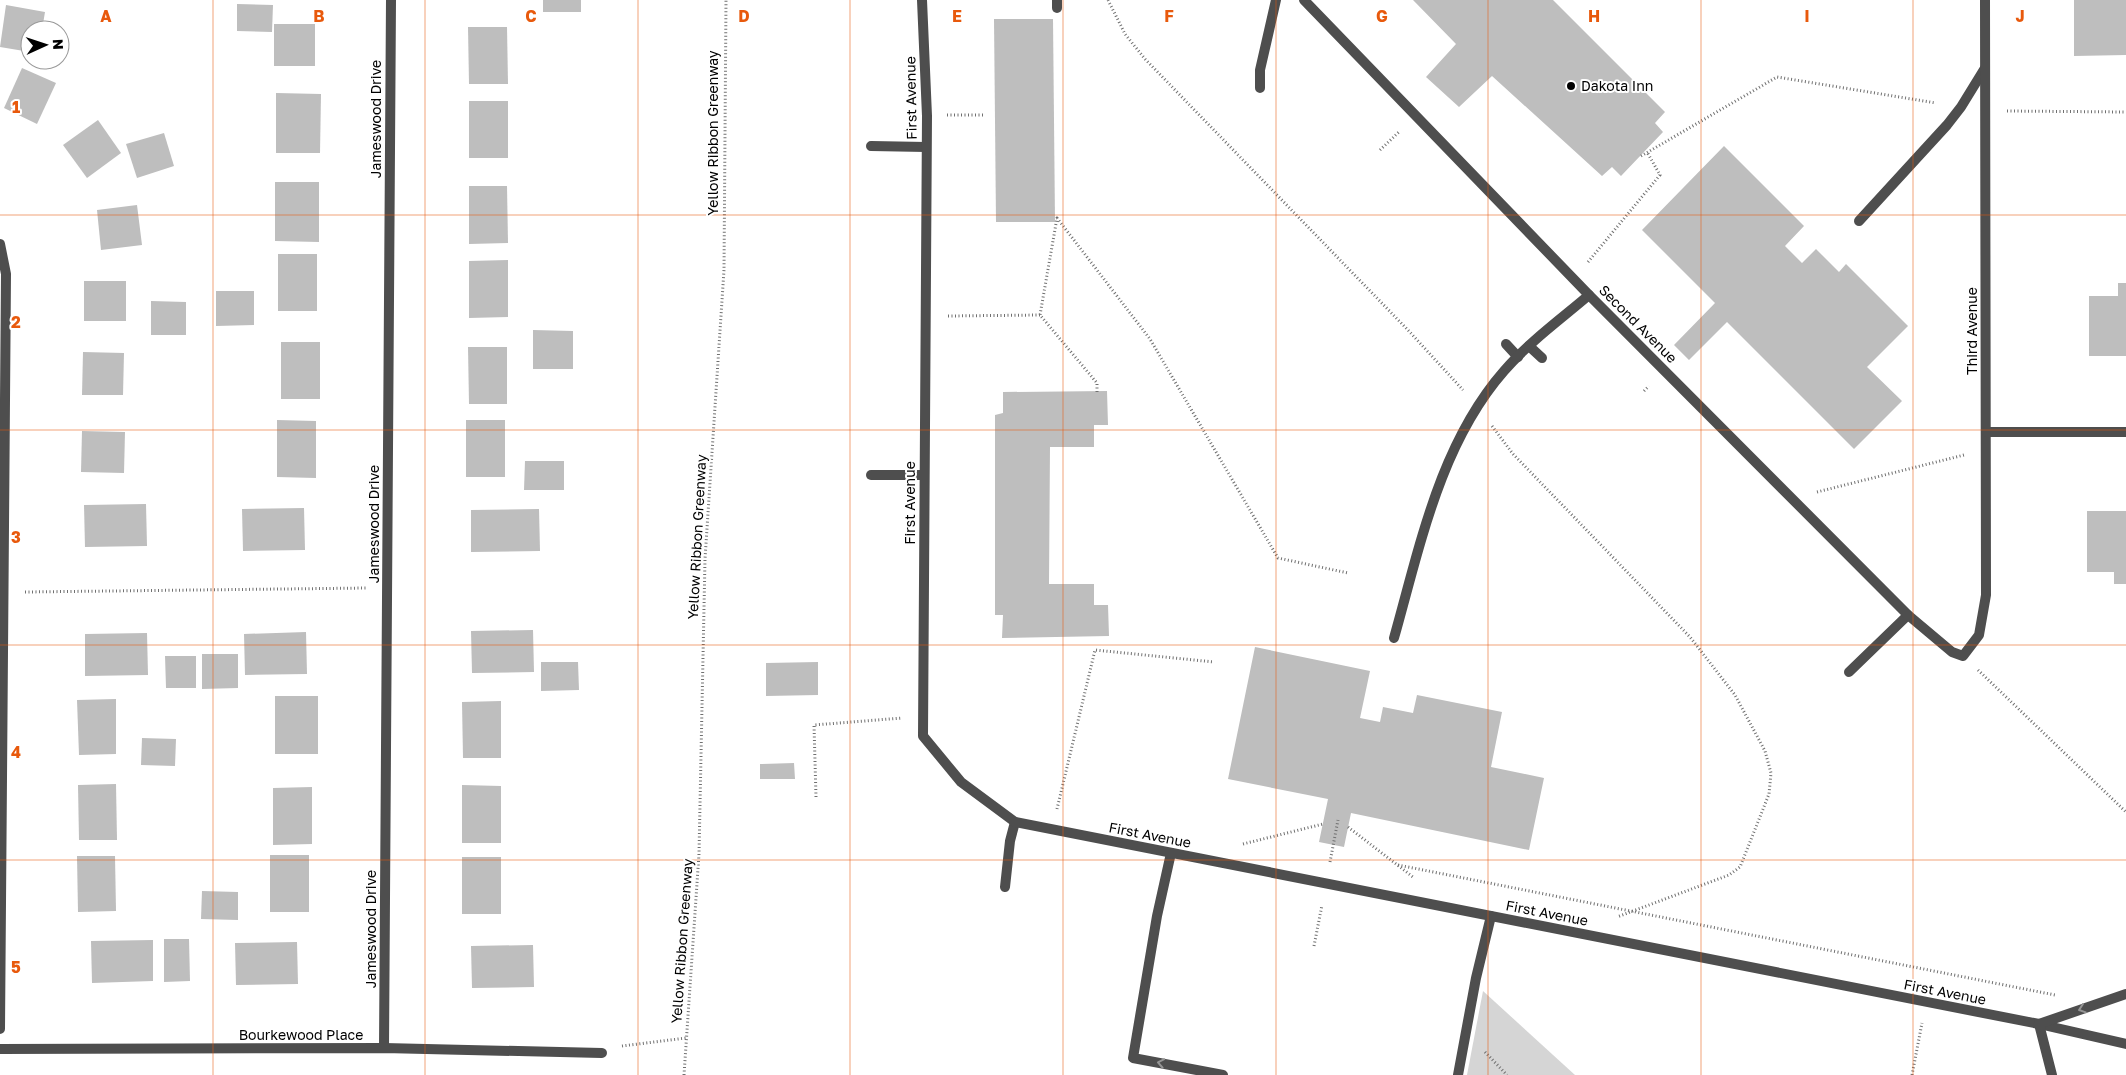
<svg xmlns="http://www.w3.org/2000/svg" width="2126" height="1075" font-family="'Golos Text',sans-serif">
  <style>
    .green { fill: #d5d5d5 }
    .building { fill: #bebebe }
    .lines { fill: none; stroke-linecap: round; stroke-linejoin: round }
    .path { stroke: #707070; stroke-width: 3; stroke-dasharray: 1 2.5; stroke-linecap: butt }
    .service { stroke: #4e4e4e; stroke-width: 10 }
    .minor { stroke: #4e4e4e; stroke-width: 10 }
    .oneway { stroke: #959595 }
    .grid { fill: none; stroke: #e8590c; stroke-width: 1; stroke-opacity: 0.55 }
    .poi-dot { fill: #000; stroke: #fff; stroke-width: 2 }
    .labels { text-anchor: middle; stroke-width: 4; stroke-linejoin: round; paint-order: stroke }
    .poi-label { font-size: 14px; fill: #000; stroke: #fff; text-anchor: start }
    .street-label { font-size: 14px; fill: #000; stroke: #fff }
    .grid-label { font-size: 16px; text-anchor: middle; font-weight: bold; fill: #e8590c; stroke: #fff; stroke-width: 4; stroke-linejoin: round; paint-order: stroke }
  </style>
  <rect width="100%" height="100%" fill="#fff"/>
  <polygon class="green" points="1483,991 1575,1075 1467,1075"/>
  <g class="building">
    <rect x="543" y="0" width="38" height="12"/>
    <polygon points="1413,0 1553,0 1665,112 1655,123 1663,132 1621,176 1612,167 1602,176 1492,76 1459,107 1426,77 1456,44"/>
    <polygon points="2074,0 2126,0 2126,55 2074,56"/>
    <polygon points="237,4 273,5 272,32 237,31"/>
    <polygon points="6,5 45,12 42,30 30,30 30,52 0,47"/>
    <polygon points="994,19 1053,19 1055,222 996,222"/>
    <rect x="274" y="24" width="41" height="42"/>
    <polygon points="468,27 507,27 508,84 469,84"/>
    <polygon points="22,68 56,83 37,124 4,108"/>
    <polygon points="276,93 321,94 320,153 276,153"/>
    <rect x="469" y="101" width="39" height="57"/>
    <polygon points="98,120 121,153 87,178 63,145"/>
    <polygon points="164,133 174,166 137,178 126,144"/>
    <polygon points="1724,146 1804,226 1785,246 1802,263 1816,249 1839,272 1846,264 1908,326 1867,367 1902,401 1854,449 1727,322 1689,360 1674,345 1715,303 1642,230"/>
    <polygon points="275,182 319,182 319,242 275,241"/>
    <polygon points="469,186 507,186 508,243 469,244"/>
    <polygon points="137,205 142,245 101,250 97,210"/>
    <rect x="278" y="254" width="39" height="57"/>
    <polygon points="508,260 508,317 469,318 469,261"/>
    <rect x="84" y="281" width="42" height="40"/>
    <polygon points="2118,283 2126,283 2126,356 2089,356 2089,296 2118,296"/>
    <polygon points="216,291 254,291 254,325 216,326"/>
    <polygon points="151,301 186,302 186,335 151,335"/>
    <polygon points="533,330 573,331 573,369 533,369"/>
    <rect x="281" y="342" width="39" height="57"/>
    <polygon points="468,347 507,347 507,404 469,404"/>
    <polygon points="83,352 124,353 123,395 82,395"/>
    <polygon points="1107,391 1108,425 1094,425 1094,447 1050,447 1049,584 1094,584 1094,605 1108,605 1109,636 1002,638 1003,615 995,615 995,415 1003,413 1003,392"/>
    <polygon points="277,420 316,421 316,478 277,477"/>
    <rect x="466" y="420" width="39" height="57"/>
    <polygon points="82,431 125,432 124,473 81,472"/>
    <polygon points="525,461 564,461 564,490 524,490"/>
    <polygon points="146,504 147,546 85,547 84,505"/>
    <polygon points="304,508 305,550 243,551 242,509"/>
    <polygon points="539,509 540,551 471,552 471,510"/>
    <polygon points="2087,511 2126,511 2126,584 2114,584 2114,572 2087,572"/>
    <polygon points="533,630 534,672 472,673 471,631"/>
    <polygon points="306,632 307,674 245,675 244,634"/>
    <polygon points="147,633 148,675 85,676 85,634"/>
    <polygon points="1255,647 1370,671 1360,718 1380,722 1383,707 1413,713 1417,695 1502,712 1491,767 1544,778 1529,850 1351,813 1344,847 1319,842 1328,799 1228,779"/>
    <polygon points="202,654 238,654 238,688 202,689"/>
    <polygon points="165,656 196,656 196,688 166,688"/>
    <polygon points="541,662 578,662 579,690 541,691"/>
    <polygon points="818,662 818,695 766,696 766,663"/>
    <rect x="275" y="696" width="43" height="58"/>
    <polygon points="116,699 116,754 79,755 77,700"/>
    <polygon points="501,701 501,758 463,758 462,702"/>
    <polygon points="142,738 176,739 175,766 141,765"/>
    <polygon points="794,763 795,779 760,779 760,764"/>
    <polygon points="116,784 117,840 79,840 78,785"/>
    <polygon points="462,785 501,786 501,843 462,843"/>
    <polygon points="312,787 312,844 273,845 273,788"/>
    <rect x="270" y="855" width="39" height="57"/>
    <polygon points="77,856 115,856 116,911 78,912"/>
    <rect x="462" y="857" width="39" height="57"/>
    <polygon points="202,891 238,892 238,920 201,919"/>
    <polygon points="164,939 189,939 190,981 164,982"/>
    <polygon points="153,940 153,981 92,983 91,941"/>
    <polygon points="297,942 298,984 236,985 235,943"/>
    <polygon points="533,945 534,987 472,988 471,946"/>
  </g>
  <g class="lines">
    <g class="path">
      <polyline points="1108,0 1125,34 1145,59 1407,329 1463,390"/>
      <polyline points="2007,111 2126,112"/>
      <polyline points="947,115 985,115"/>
      <polyline points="1380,150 1400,131"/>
      <polyline points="1641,156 1777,77 1936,103"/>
      <polyline points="1588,262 1660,175 1647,152"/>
      <polyline points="948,316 1040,315"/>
      <polyline points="1644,391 1649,386"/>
      <polyline points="1097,392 1097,383 1040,315 1057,218 1150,339 1278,558 1348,573"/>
      <polyline points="1492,426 1513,454 1690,637 1735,695 1765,751 1771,773 1769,794 1740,867 1729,875 1617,917"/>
      <polyline points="1817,492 1964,455"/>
      <polyline points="25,592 367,588"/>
      <polyline points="1978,670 2126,812"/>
      <polyline points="816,797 814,725 902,718"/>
      <polyline points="1057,809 1095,650 1214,662"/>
      <polyline points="1348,827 1413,877"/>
      <polyline points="1243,844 1323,824"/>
      <polyline points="1330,862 1338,820"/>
      <polyline points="1398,865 2055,995"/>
      <polyline points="1314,946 1322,905"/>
      <polyline points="622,1046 686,1038"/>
      <polyline points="1485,1052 1507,1075"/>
      <polyline points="684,1075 699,854 705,559 724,270 726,0"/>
      <polyline points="1912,1075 1922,1023"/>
    </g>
    <g class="service">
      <polyline points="1260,88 1260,70 1276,0"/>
      <polyline points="871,146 926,147"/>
      <polyline points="1859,221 1947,125 1961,107 1985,68"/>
      <polyline points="1506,344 1518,357"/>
      <polyline points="1529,346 1542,358"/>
      <polyline points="871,475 924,475"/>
      <path d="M1394 638C1420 546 1440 444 1504 371 1529 342 1561 319 1589 295"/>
      <polyline points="1849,672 1908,615"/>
      <polyline points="1171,853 1157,916 1133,1058 1223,1075"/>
      <polyline points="1005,887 1010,841 1015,822"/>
      <polyline points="1458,1075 1476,978 1491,916"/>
    </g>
    <g class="minor">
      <polyline points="922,0 927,116 923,736 961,782 1015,822 2039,1024 2126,1044"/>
      <polyline points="1057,0 1057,8"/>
      <polyline points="1304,0 1589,295 1908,615 1952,652 1963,656 1979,635 1986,595 1985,0"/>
      <polyline points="0,244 6,274 0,1029"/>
      <polyline points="1986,432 2126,432"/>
      <polyline points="384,1048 391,0"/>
      <polyline points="0,1049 384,1048 602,1053"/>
      <polyline points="2052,1075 2039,1024 2126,994"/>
    </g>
  </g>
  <defs><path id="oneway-chevron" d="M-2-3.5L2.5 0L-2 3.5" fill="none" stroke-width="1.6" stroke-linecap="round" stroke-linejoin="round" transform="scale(1.25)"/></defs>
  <g class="oneway">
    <use href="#oneway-chevron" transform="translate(2082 1009) rotate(161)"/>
    <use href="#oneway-chevron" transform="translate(1161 1063) rotate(-169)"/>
  </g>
  <path class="grid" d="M213 0V1075M425 0V1075M638 0V1075M850 0V1075M1063 0V1075M1276 0V1075M1488 0V1075M1701 0V1075M1913 0V1075M0 215H2126M0 430H2126M0 645H2126M0 860H2126"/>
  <circle class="poi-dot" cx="1571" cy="86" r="5"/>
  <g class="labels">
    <g class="poi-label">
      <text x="1581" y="91">Dakota Inn</text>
    </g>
    <g class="street-label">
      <text transform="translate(911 98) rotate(-91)" y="5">First Avenue</text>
      <text transform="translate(376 119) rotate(-90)" y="5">Jameswood Drive</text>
      <text transform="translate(713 133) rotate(-90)" y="5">Yellow Ribbon Greenway</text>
      <text transform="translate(1638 324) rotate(45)" y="5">Second Avenue</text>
      <text transform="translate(1972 331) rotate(-90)" y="5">Third Avenue</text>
      <text transform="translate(910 503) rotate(-90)" y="5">First Avenue</text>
      <text transform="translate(374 524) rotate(-90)" y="5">Jameswood Drive</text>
      <text transform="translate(697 537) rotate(-87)" y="5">Yellow Ribbon Greenway</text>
      <text transform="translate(1150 835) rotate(11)" y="5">First Avenue</text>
      <text transform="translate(1547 913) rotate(11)" y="5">First Avenue</text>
      <text transform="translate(371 929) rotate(-90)" y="5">Jameswood Drive</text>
      <text transform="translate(682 941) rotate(-86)" y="5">Yellow Ribbon Greenway</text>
      <text transform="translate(1945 992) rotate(11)" y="5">First Avenue</text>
      <text x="301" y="1040">Bourkewood Place</text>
    </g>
  </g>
  <g class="grid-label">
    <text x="106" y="22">A</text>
    <text x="319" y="22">B</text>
    <text x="531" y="22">C</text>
    <text x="744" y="22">D</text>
    <text x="957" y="22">E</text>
    <text x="1169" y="22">F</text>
    <text x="1382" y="22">G</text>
    <text x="1594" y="22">H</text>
    <text x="1807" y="22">I</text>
    <text x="2020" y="22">J</text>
    <text x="16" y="113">1</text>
    <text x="16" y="328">2</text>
    <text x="16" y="543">3</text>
    <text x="16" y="758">4</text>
    <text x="16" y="973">5</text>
  </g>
  <g transform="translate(45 45) rotate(87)"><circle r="24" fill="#ffffff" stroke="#999999"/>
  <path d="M0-4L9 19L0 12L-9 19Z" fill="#000000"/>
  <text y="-8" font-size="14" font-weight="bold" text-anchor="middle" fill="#000000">N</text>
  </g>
</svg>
